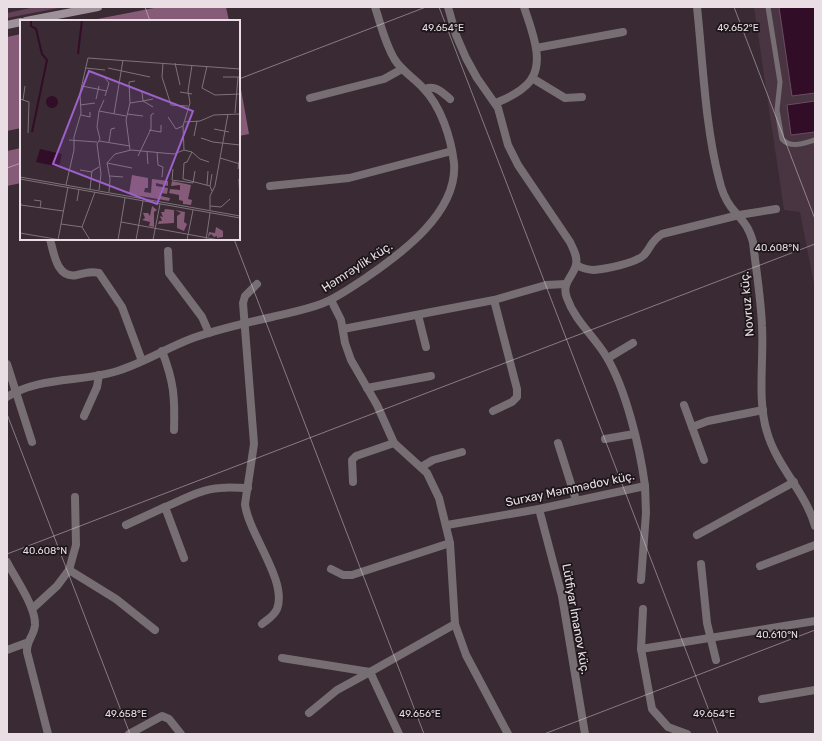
<svg xmlns="http://www.w3.org/2000/svg" width="822" height="741" font-family="Rubik,sans-serif">
  <style>
    .built { fill: #493542 }
    .green { fill: #614257 }
    .forest { fill: #865b78 }
    .water { fill: #320d28; stroke: #694c60 }
    .lines { fill: none; stroke-linecap: round; stroke-linejoin: round }
    .lane { stroke: #766e73; stroke-width: 5 }
    .street { stroke: #766e73; stroke-width: 8 }
    .secondary { stroke: #9e9199; stroke-width: 8 }
    .ticks { fill: none; stroke: #e8dee4; stroke-width: 1; stroke-opacity: 0.45 }
    .labels { text-anchor: middle; stroke-width: 3.5; stroke-linejoin: round; paint-order: stroke }
    .street-label { font-size: 12px; fill: #e8dee4; stroke: #1c1519 }
    .inset-river { fill: none; stroke: #320d28; stroke-width: 2 }
    .inset-road { fill: none; stroke: #7f727a; stroke-width: 1 }
    .view { fill: #9c61ca; fill-opacity: 0.15; stroke: #9c61ca; stroke-width: 2 }
    .inset-edge { fill: none; stroke: #e8dee4; stroke-width: 2 }
    .ticks-label { font-size: 10px; text-anchor: middle; fill: #e8dee4; stroke: #1c1519; stroke-width: 3.5; stroke-linejoin: round; paint-order: stroke }
  </style>
  <rect width="100%" height="100%" fill="#392a34"/>
  <polygon class="built" points="754,7 815,7 815,289 800,212 784,210"/>
  <polygon class="green" points="35,7 64,7 7,18 7,13"/>
  <g class="forest">
    <polygon points="159,7 226,7 229,21 87,21"/>
    <polygon points="21,34 21,128 7,131 7,37"/>
    <polygon points="239,78 249,134 239,136"/>
    <polygon points="21,148 21,183 7,186 7,151"/>
  </g>
  <g class="water">
    <polygon points="779,7 815,7 815,93 792,96"/>
    <polygon points="815,101 815,132 791,135 787,105"/>
  </g>
  <g class="lines">
    <path class="lane" d="M768 7 780 82 777 110 782 139C791 149 804 143 815 140"/>
    <g class="street">
      <path d="M697 7C703 63 705 125 719 179 721 188 725 199 731 207 742 221 748 224 753 242 756 270 761 298 762 326 764 360 757 400 767 432 777 467 805 491 815 526"/>
      <polyline points="536,48 623,32"/>
      <polyline points="532,78 565,98 582,97"/>
      <path d="M425 89C436 85 442 92 450 99"/>
      <polyline points="310,98 384,79 402,69"/>
      <path d="M496 103C505 99 515 95 523 88 549 69 532 32 524 7"/>
      <polyline points="270,186 349,178 452,151"/>
      <path d="M50 239C54 254 57 279 77 275 85 273 91 271 99 273L122 307 142 361"/>
      <polyline points="168,251 169,273 202,317 209,333"/>
      <path d="M576 265C582 268 587 270 594 270 606 269 636 263 644 255 652 246 650 242 662 234L739 215 776 209"/>
      <path d="M257 284 245 296 243 303 254 444 245 504C248 533 288 581 277 609 274 616 267 620 262 624"/>
      <polyline points="331,300 341,320 345,343 351,360 377,405 394,443 427,473 439,498 450,543 455,624 466,655 508,734"/>
      <polyline points="418,315 426,347"/>
      <polyline points="343,329 494,300 546,285 566,284"/>
      <path d="M162 351C174 382 175 397 174 430"/>
      <polyline points="608,358 633,343"/>
      <polyline points="7,364 32,442"/>
      <polyline points="367,388 431,376"/>
      <path d="M7 397C38 377 79 382 114 372 142 364 166 348 193 338 219 329 245 323 272 317 288 313 305 310 321 304 337 298 352 287 367 277 402 253 458 212 454 163 451 138 441 106 423 88 415 79 402 71 395 60 385 44 381 25 375 7"/>
      <polyline points="684,405 692,427"/>
      <polyline points="493,411 512,402 517,397 517,389 494,300"/>
      <polyline points="84,416 97,387 99,375"/>
      <polyline points="605,439 634,434"/>
      <polyline points="558,443 576,500"/>
      <polyline points="704,460 692,427 708,421 763,410"/>
      <polyline points="421,467 433,460 462,452"/>
      <polyline points="353,482 352,460 356,456 394,443"/>
      <polyline points="539,509 562,596 585,734"/>
      <polyline points="126,525 165,507"/>
      <path d="M447 525 539 509 645 486C640 448 626 389 606 356 594 336 575 321 567 298 561 283 573 277 576 265 578 256 573 249 570 242L518 165 508 145 498 108 477 78 466 58 456 35 448 7"/>
      <polyline points="697,535 794,482"/>
      <path d="M184 558 165 507C182 500 201 489 220 488 229 487 239 488 248 488"/>
      <path d="M7 562C15 578 36 607 35 625 34 636 26 641 27 652L48 734"/>
      <polyline points="701,564 707,623 716,660"/>
      <polyline points="760,566 815,545"/>
      <polyline points="331,569 343,575 352,575 450,543"/>
      <polyline points="69,570 76,545 75,497"/>
      <polyline points="641,580 646,513 645,486"/>
      <polyline points="32,609 57,586 69,570 116,599 155,630"/>
      <polyline points="643,609 641,649 652,709 668,727 687,734"/>
      <polyline points="641,649 815,621"/>
      <polyline points="7,650 26,643"/>
      <polyline points="282,658 370,672 455,624"/>
      <polyline points="762,699 815,690"/>
      <polyline points="309,713 337,690 370,672 399,734"/>
      <polyline points="129,734 162,716 169,719 181,734"/>
    </g>
    <g class="secondary">
      <polyline points="26,21 98,7"/>
      <polyline points="7,25 21,22"/>
    </g>
  </g>
  <path class="ticks" d="M145 7 150 21M439 7 718 734M734 7 815 219M239 79 426 7M7 168 21 163M234 239 424 734M7 414 130 734M7 554 815 244M544 734 815 630"/>
  <g class="labels">
    <g class="street-label">
      <text transform="translate(357 267) rotate(-33)" y="4">Həmrəylik küç.</text>
      <text transform="translate(747 304) rotate(-95)" y="4">Novruz küç.</text>
      <text transform="translate(570 489) rotate(-12)" y="4">Surxay Məmmədov küç.</text>
      <text transform="translate(576 619) rotate(80)" y="4">Lütfiyar İmanov küç.</text>
    </g>
  </g>
  <g transform="translate(20 20)">
    <rect width="220" height="220" fill="#392a34"/>
    <path d="M112 155 128 158V168H125L124 172 131 173 132 159 148 161V166L136 163V166L148 168 147 174 141 173V176L150 178 149 181 109 174ZM152 161 171 165 168 179 172 180 171 185 163 184V181L159 180V175L149 173 150 169 160 170V165L151 166ZM132 186 137 190 134 192V207L129 206 130 202 122 200 125 198 123 193H128L130 196ZM145 189 154 190V203L138 204 139 201H142L140 196 143 197 141 192H144ZM155 190 165 192 164 202 167 204 164 211 157 208V196L161 193ZM196 207 203 211V217L197 218V216L194 217 191 214 188 217 189 212 195 213Z" fill="#865b78"/>
    <path d="M26 82a6 6 0 1 1 12 0a6 6 0 1 1-12 0ZM20 129 42 134 39 147 16 142Z" fill="#320d28"/>
    <path class="inset-river" d="M11 0V6L16 9 22 34 27 40 12 112M58 34 62 0"/>
    <path class="inset-road" d="M143 43 142 57 151 85 168 86M155 43 160 65M187 46 182 68 195 75 220 74M65 48 85 50M88 48 130 57M203 57H220M85 58 89 63 85 76M62 66 87 71M122 72 123 81 133 79M160 72 172 74M0 79 9 82 8 113M76 79 79 66M3 80 5 66M110 83 123 81 133 87M60 85 75 83M79 91 84 80M215 93 218 57M94 94 103 40M107 94 123 96M61 95 70 97V92M148 97 156 109 163 106M165 102 180 101 194 95 220 94M194 109 209 112M129 110 141 112V105M174 116 177 101M181 118 193 122 220 125M49 120 77 122M79 121 110 126M89 122 91 109 95 108M110 130 106 100 110 83 109 62 115 61M164 130 172 132 167 142 164 143 163 159 190 166 192 171M127 132 128 144M137 132 138 145 143 147 142 157M172 132 180 139 189 142M118 136 131 109V95L134 93M200 138 220 144M87 143 112 148M153 149 152 160 173 163 175 151M218 149 220 136M60 150 72 152M90 156 103 157M0 157 220 196M0 159 220 198M219 159 220 184M46 165 54 130V117L61 93 60 73 68 38 220 49M187 165 188 151M190 166 192 154M70 169 72 151 79 147M79 170 81 154 77 124 80 119 77 107 79 91 106 96M89 172 90 159 87 143 95 134 111 130 154 134 164 130 163 106 170 83 168 71 172 45M0 180 1 185 43 191M14 180 21 181 20 188M57 181 59 169M190 186 201 187 210 179M190 190V176L195 166 208 94M101 202 199 220M41 204 62 207 75 172M62 207 70 220M0 213 41 220M38 220 48 167M98 220 105 178M116 220 123 181M133 220 140 184M167 220 173 190M186 220 190 193"/>
    <path class="view" d="M69 51 173 91 137 184 33 144Z"/>
    <rect width="220" height="220" class="inset-edge"/>
  </g>
  <g class="ticks-label">
    <text x="443" y="31">49.654°E</text>
    <text x="738" y="31">49.652°E</text>
    <text x="777" y="251">40.608°N</text>
    <text x="45" y="554">40.608°N</text>
    <text x="777" y="638">40.610°N</text>
    <text x="126" y="717">49.658°E</text>
    <text x="420" y="717">49.656°E</text>
    <text x="714" y="717">49.654°E</text>
  </g>
  <rect width="822" height="741" fill="none" stroke="#e8dee4" stroke-width="16"/>
</svg>
